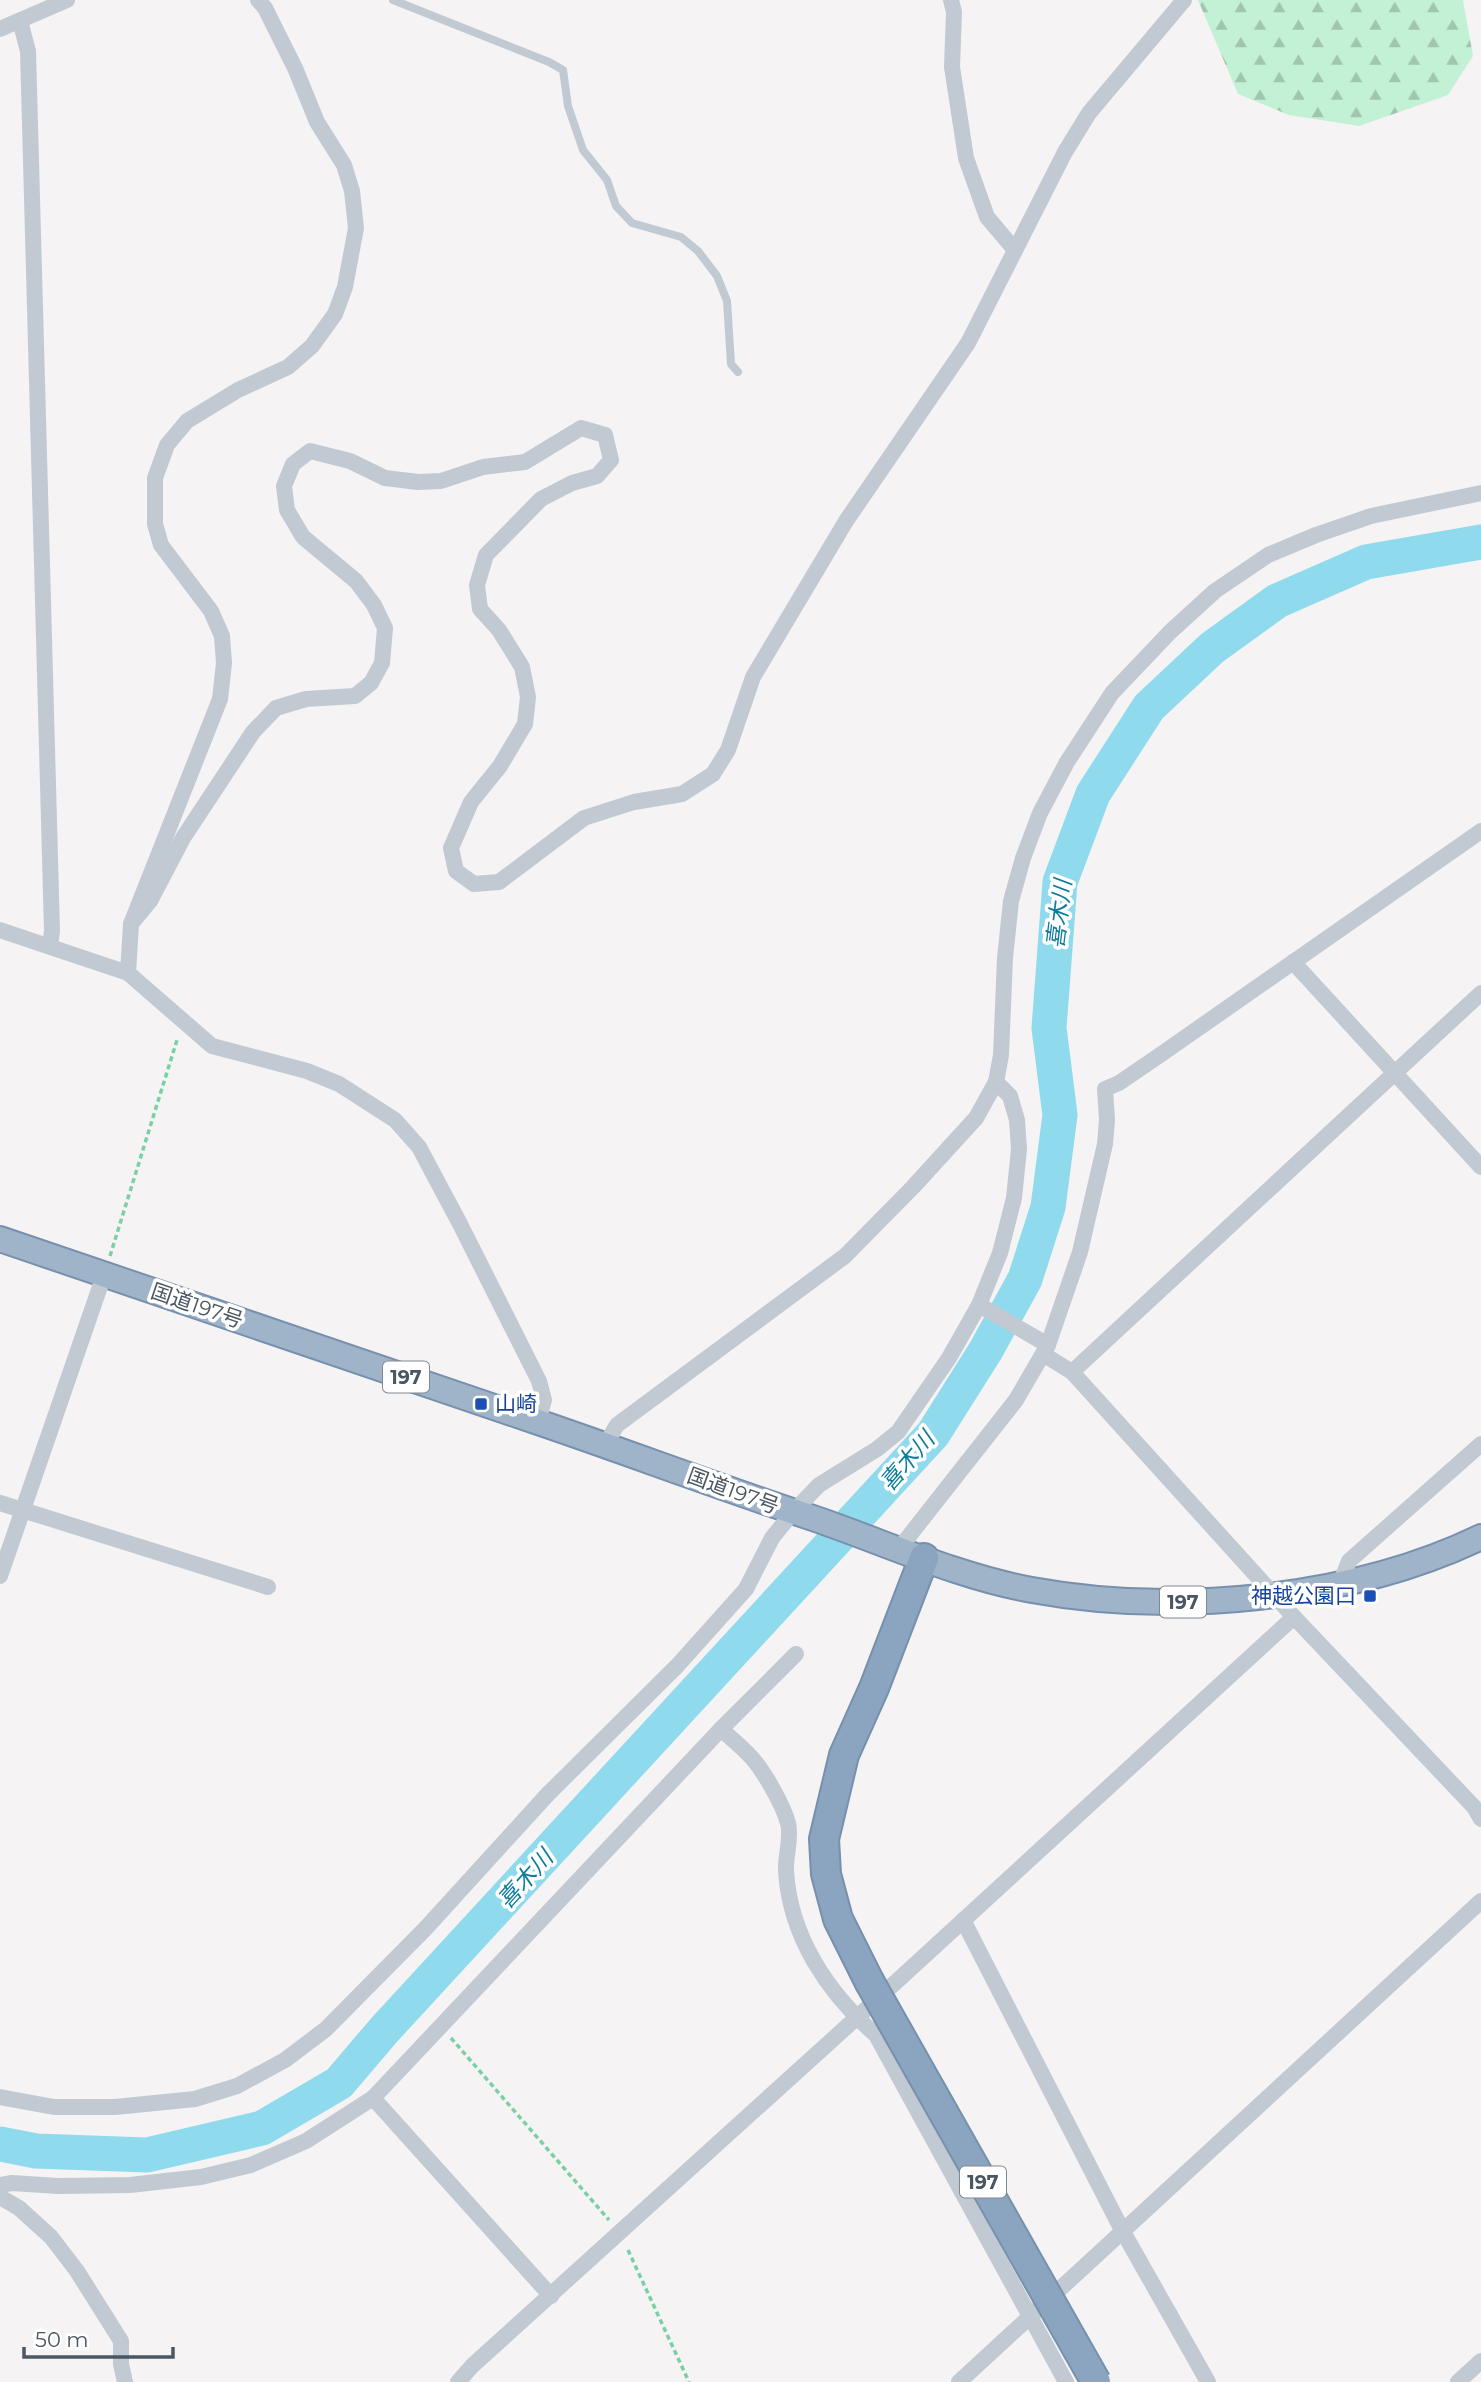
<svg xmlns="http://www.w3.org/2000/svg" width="1481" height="2382" font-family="Montserrat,'Noto Sans JP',sans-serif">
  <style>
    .forest { fill: url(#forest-firs) }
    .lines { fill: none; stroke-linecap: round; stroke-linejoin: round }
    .river { stroke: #90daee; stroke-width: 35 }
    .trunk-casing { stroke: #7690ad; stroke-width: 28 }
    .motorway-casing { stroke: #7690ad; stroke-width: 32 }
    .path { stroke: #7ad0a6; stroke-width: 3.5; stroke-dasharray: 5 3.5; stroke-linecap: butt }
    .service { stroke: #c1cad2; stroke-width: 8 }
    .minor { stroke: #c1cad2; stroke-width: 16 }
    .trunk { stroke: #9fb4c9; stroke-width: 24 }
    .motorway { stroke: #8ba5c1; stroke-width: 28 }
    .motorway-bridge-casing { stroke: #7690ad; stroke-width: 32; stroke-linecap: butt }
    .motorway-bridge { stroke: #8ba5c1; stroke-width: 28 }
    .transit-dot { fill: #1a4fb4; stroke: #fff; stroke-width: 2.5 }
    .labels { text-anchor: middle; stroke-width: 7; stroke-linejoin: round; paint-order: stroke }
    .shield { fill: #fff; stroke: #808990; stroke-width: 2 }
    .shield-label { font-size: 19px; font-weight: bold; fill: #4a5661 }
    .street-label { font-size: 21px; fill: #4a5661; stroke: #fff }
    .transit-label { font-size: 21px; fill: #164399; stroke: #fff; text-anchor: start }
    .water-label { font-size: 23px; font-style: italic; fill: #0c7c9b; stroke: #fff }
  </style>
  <defs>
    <pattern id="forest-firs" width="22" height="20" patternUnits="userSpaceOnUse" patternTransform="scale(1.75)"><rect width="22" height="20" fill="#c3f1d5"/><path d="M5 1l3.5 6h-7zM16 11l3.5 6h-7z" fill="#a0c6b0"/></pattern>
  </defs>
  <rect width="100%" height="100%" fill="#f5f3f3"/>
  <polygon class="forest" points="1198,0 1463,0 1473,56 1448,95 1359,126 1289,115 1238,94"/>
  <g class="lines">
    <polyline class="river" points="0,2144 36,2151 147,2155 262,2128 339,2083 385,2029 933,1434 986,1350 1025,1279 1048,1207 1060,1115 1049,1028 1060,882 1093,794 1149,707 1212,648 1277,601 1366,562 1481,542"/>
    <defs>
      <path id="trunk" d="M0 1239C179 1301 359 1360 538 1422 629 1453 719 1487 810 1517 884 1542 955 1576 1032 1590 1173 1616 1350 1600 1481 1537"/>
      <polyline id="motorway" points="869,1981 838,1919 826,1874 824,1839 844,1755 874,1688 924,1558"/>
    </defs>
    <use href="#trunk" class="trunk-casing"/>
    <use href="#motorway" class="motorway-casing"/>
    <g class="path">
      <polyline points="110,1256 177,1040"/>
      <polyline points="451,2038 609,2220"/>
      <polyline points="628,2250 689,2382"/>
    </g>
    <polyline class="service" points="393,0 549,62 563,70 568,106 583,150 607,180 616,206 632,223 681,237 698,251 717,276 727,301 731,364 738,372"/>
    <g class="minor">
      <polyline points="951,0 954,12 952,67 966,158 987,217 1015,250"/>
      <polyline points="20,21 28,51 52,931 50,946"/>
      <polyline points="0,29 67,0"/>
      <polyline points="131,924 150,901 183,838 253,732 276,708 306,699 355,696 371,683 382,663 385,628 374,605 356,581 303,537 287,510 284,486 293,464 310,451 350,461 385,478 418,482 441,481 483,467 525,462 581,428 605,435 611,460 597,476 572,483 541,499 486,555 477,585 480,609 499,630 522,667 528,697 525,724 500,766 471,802 451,848 456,871 474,884 499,882 584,818 634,802 682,794 713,774 728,750 753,677 846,521 968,343 1065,152 1089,113 1184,0"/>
      <polyline points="0,930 128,973 212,1046 307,1071 339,1084 395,1120 419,1147 460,1224 539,1381 544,1400 538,1422"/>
      <polyline points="1293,962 1481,1167"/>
      <polyline points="128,973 131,924 220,699 224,663 222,636 211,611 161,545 155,524 155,478 167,445 187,421 238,390 288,367 312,346 335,314 345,287 356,228 352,191 344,165 317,122 295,68 265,8 258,0"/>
      <polyline points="979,1305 1048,1345"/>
      <polyline points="1043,1354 1072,1372 1294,1617 1474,1807 1481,1819"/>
      <polyline points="1072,1372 1481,993"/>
      <polyline points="605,1445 617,1425 845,1256 913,1187 976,1118 996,1082 1001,1055 1005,958 1011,901 1023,858 1040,813 1067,762 1112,693 1170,632 1215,591 1268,555 1316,535 1371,516 1481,493"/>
      <polyline points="0,1503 268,1587"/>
      <polyline points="898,1550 1016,1400 1048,1345 1080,1252 1105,1144 1107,1120 1105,1089 1119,1083 1160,1055 1481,831"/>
      <polyline points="0,1576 104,1275"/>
      <polyline points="1340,1584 1349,1561 1481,1444"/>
      <path d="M721 1729C731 1738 743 1748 752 1758 765 1773 783 1805 788 1823 792 1838 785 1856 786 1871 790 1937 828 1993 876 2035L1066 2382"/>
      <polyline points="963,1920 1122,2230 1208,2382"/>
      <polyline points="0,2097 54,2107 115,2107 195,2099 237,2086 285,2060 326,2029 425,1929 548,1794 677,1666 746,1589 772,1538 793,1512 819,1485 877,1449 898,1432 949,1358 979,1305 1000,1253 1014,1198 1019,1149 1017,1120 1010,1096 996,1082"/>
      <polyline points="373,2098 551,2296"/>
      <polyline points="0,2185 12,2183 58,2186 130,2185 201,2177 251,2165 306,2141 373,2098 721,1729 796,1654"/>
      <polyline points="0,2197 19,2208 51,2237 77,2271 121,2341 121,2364 125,2382"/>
      <polyline points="458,2382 472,2366 896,1982 1294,1617"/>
      <polyline points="959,2382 1481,1901"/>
      <polyline points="1458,2382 1481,2361"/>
    </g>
    <use href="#trunk" class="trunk"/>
    <use href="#motorway" class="motorway"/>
    <defs>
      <polyline id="motorway-bridge" points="869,1981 1096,2382"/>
    </defs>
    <use href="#motorway-bridge" class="motorway-bridge-casing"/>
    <use href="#motorway-bridge" class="motorway-bridge"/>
  </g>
  <g class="transit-dot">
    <rect x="474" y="1397" width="14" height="14" rx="3.5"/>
    <rect x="1363" y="1589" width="14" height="14" rx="3.5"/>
  </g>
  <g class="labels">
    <g class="shield">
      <rect x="383" y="1361.5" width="46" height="31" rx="5"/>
      <rect x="1160" y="1586.5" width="46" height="31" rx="5"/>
      <rect x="960" y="2166.5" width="46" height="31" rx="5"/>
    </g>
    <g class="shield-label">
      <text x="406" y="1384">197</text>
      <text x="1183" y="1609">197</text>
      <text x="983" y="2189">197</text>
    </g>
    <g class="street-label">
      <text transform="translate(197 1306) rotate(19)" y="7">国道197号</text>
      <text transform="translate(733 1491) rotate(20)" y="7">国道197号</text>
    </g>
    <g class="transit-label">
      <text x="495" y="1411">山崎</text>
      <text x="1356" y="1603" text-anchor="end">神越公園口</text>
    </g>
    <g class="water-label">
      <text transform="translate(1059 914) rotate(-83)" y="8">喜木川</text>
      <text transform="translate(907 1461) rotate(-49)" y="8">喜木川</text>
      <text transform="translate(525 1879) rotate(-48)" y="8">喜木川</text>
    </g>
  </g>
  <path d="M24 2347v10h149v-10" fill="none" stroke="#4a5661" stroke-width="3.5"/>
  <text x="35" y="2347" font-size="21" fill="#4a5661" stroke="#ffffff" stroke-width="5" paint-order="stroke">50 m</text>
</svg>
